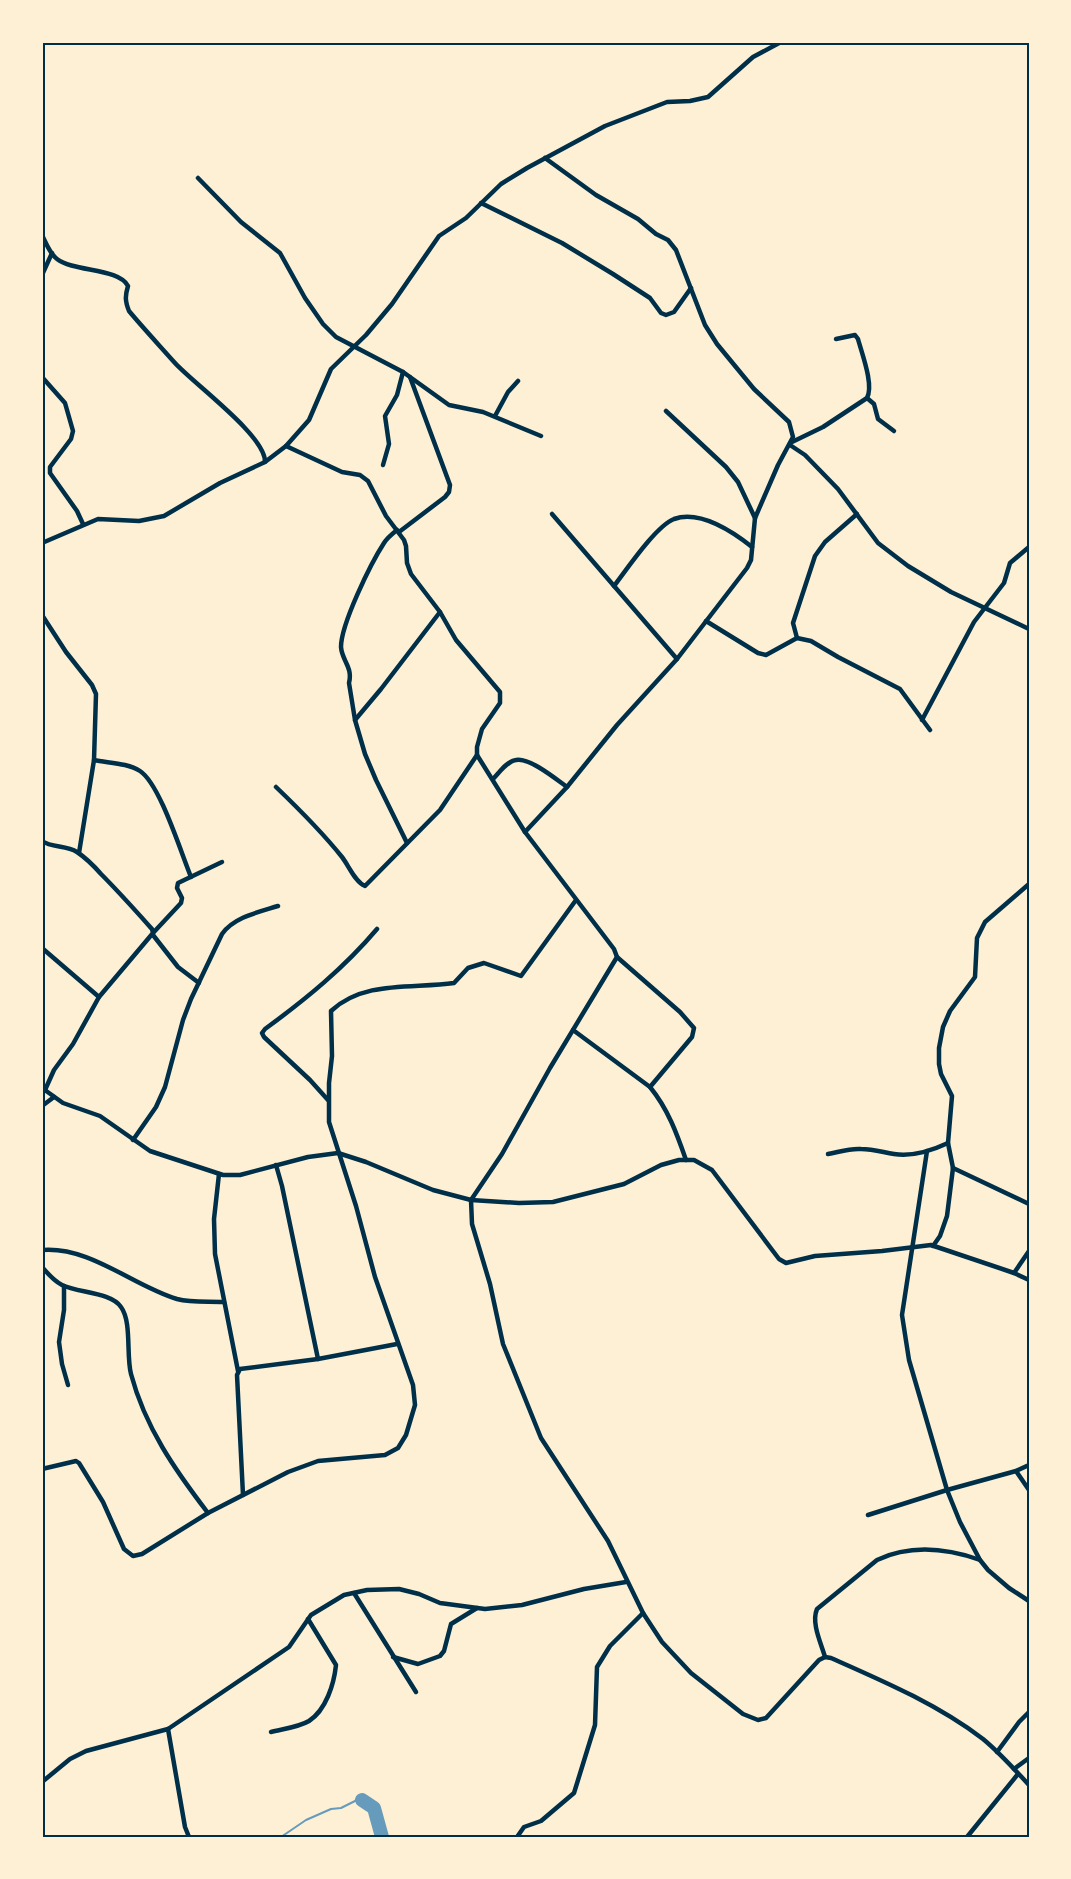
<svg xmlns="http://www.w3.org/2000/svg" width="1071" height="1879" font-family="Ubuntu,sans-serif">
  <style>
    .lines { fill: none; stroke-linecap: round; stroke-linejoin: round }
    .stream { stroke: #669bbc; stroke-width: 2 }
    .river { stroke: #669bbc; stroke-width: 14 }
    .minor { stroke: #003049; stroke-width: 4.5 }
    .neatline { fill: none; stroke: #003049; stroke-width: 2 }
  </style>
  <rect width="100%" height="100%" fill="#fdf0d5"/>
  <g class="lines">
    <polyline class="stream" points="281,1837 306,1820 331,1809 341,1808 357,1800 362,1800"/>
    <polyline class="river" points="362,1800 374,1808 382,1837"/>
    <g class="minor">
      <polyline points="198,178 241,222 280,253 305,298 323,324 336,337 403,372 449,405 483,412 541,436"/>
      <polyline points="481,203 562,243 613,274 650,298 661,313 666,315 674,312 691,288"/>
      <path d="M42 235C46 243 50 254 57 259 74 272 119 268 128 286 125 296 125 301 129 311 144 329 160 346 175 363 194 384 266 436 265 462"/>
      <polyline points="42,275 52,253"/>
      <polyline points="42,278 42,289"/>
      <polyline points="42,377 65,403 73,431 71,439 50,467 50,473 77,511 83,524"/>
      <polyline points="867,398 874,404 878,419 894,431"/>
      <polyline points="666,411 726,467 738,482 755,518"/>
      <polyline points="495,416 508,392 518,381"/>
      <path d="M792 442 823 427 867 398C874 385 862 354 858 339L855 335 836 339"/>
      <polyline points="790,445 805,455 838,489 878,543 908,566 951,592 1029,629"/>
      <path d="M286 446 342 472 360 475 368 481 386 516 404 540 406 546 407 563 411 574 440 612 456 640 500 692V703L482 729 477 747V755L525 832 614 949 617 957 550 1068 502 1154 471 1200 472 1224 490 1284 503 1344 541 1438 608 1541 643 1613 662 1642 691 1673 743 1714 758 1720 766 1718 819 1660 825 1657 831 1658C883 1681 937 1704 983 1739 1000 1753 1014 1769 1029 1785"/>
      <polyline points="383,465 389,444 385,416 397,395 403,372"/>
      <polyline points="552,514 677,659"/>
      <path d="M397 530C392 534 387 538 384 543 371 563 341 624 341 647 342 661 353 667 349 683L355 720 365 754 376 780 407 843"/>
      <polyline points="399,532 445,497 449,492 450,485 410,377"/>
      <polyline points="42,543 98,519 139,521 164,516 220,483 265,462 286,446 309,420 331,369 366,335 392,304 439,236 466,218 501,184 527,168 605,126 667,102 690,101 708,97 753,57 781,42"/>
      <path d="M614 586C627 569 656 526 674 519 700 510 733 532 752 547"/>
      <polyline points="42,615 66,652 92,685 96,694 94,760 79,853"/>
      <polyline points="706,621 758,653 766,655 797,638 811,641 838,657 900,689 930,730"/>
      <polyline points="797,638 793,623 815,556 825,542 857,514"/>
      <polyline points="355,720 381,689 440,612"/>
      <polyline points="922,720 974,622 1004,583 1010,563 1029,547"/>
      <path d="M94 760C108 763 128 763 140 771 160 784 181 853 191 877"/>
      <path d="M493 779C499 773 507 761 516 760 529 757 556 779 567 787"/>
      <path d="M276 787C300 810 322 832 342 857 349 866 355 882 365 886L440 810 477 755"/>
      <polyline points="525,832 567,787 617,725 677,659 747,568 751,560 755,518 778,465 793,437 789,422 754,389 717,344 705,325 676,250 668,240 656,234 638,219 596,195 545,158"/>
      <path d="M42 841C52 848 66 845 77 852 86 858 94 866 101 874 119 892 135 910 152 929L153 933 99 997 73 1044 54 1070 45 1090"/>
      <polyline points="153,933 181,903 182,898 177,888 178,883 222,862"/>
      <polyline points="153,935 178,967 199,983"/>
      <polyline points="42,948 99,997"/>
      <polyline points="617,957 680,1012 694,1028 692,1037 650,1087"/>
      <path d="M573 1030 650 1087C668 1109 677 1134 686 1160"/>
      <polyline points="42,1088 63,1103 100,1116 150,1151 223,1175 240,1175 308,1157 338,1153 366,1162 433,1190 471,1200 519,1203 553,1202 624,1184 661,1165 679,1160 694,1160 712,1170 779,1259 786,1263 815,1256 882,1251 931,1245 1014,1273 1029,1280"/>
      <path d="M328 1100 310 1080 264 1037 262 1033 265 1029C306 999 344 968 377 929"/>
      <polyline points="42,1106 54,1097"/>
      <path d="M133 1140 156 1107 165 1087 183 1020 191 999 222 934C234 917 259 912 278 906"/>
      <polyline points="927,1151 902,1315 909,1360 947,1490 960,1522 980,1560 988,1570 1009,1588 1029,1601"/>
      <path d="M828 1154C839 1152 850 1148 861 1149 873 1149 882 1152 894 1154 913 1157 931 1151 948 1143"/>
      <polyline points="276,1165 282,1186 318,1359"/>
      <polyline points="953,1168 1029,1204"/>
      <polyline points="219,1174 214,1219 215,1254 238,1371"/>
      <polyline points="933,1246 940,1236 947,1216 953,1168 948,1143 952,1096 941,1074 939,1064 939,1048 943,1027 950,1011 975,977 977,938 985,922 1029,884"/>
      <path d="M42 1250C90 1246 133 1286 177 1299 192 1303 209 1301 224 1302"/>
      <path d="M42 1267C48 1274 54 1281 62 1285 78 1293 111 1292 121 1307 132 1322 126 1355 131 1374 145 1427 175 1470 208 1513"/>
      <polyline points="1014,1273 1029,1251"/>
      <polyline points="64,1286 64,1310 59,1342 62,1364 68,1385"/>
      <path d="M42 1469 76 1461 79 1463 103 1502 124 1549 133 1556 142 1554 208 1513 288 1472 318 1461 385 1455 398 1448 406 1435 415 1405 413 1385 375 1277 356 1206 329 1122V1083L332 1056 331 1011C364 980 413 989 454 983L468 968 484 963 521 976 576 900"/>
      <polyline points="1016,1471 1029,1490"/>
      <polyline points="243,1495 237,1375 240,1369 318,1359 397,1344"/>
      <polyline points="868,1515 947,1490 1016,1471 1029,1465"/>
      <polyline points="354,1593 416,1692"/>
      <polyline points="393,1657 418,1664 440,1656 444,1651 451,1624 477,1608"/>
      <path d="M825 1657C821 1643 811 1623 817 1609L877 1560C911 1544 946 1548 980 1560"/>
      <polyline points="168,1729 185,1827 189,1837"/>
      <path d="M271 1732C283 1729 299 1727 309 1721 326 1710 334 1684 336 1665L308 1619"/>
      <polyline points="997,1752 1019,1722 1029,1712"/>
      <polyline points="1014,1769 1029,1758"/>
      <polyline points="42,1782 70,1759 86,1751 168,1729 289,1647 311,1615 344,1595 367,1590 399,1589 419,1594 440,1603 485,1609 522,1605 584,1589 626,1582"/>
      <polyline points="517,1837 524,1827 541,1821 574,1793 595,1725 597,1667 610,1646 643,1613"/>
      <polyline points="967,1837 1018,1774"/>
    </g>
  </g>
  <rect width="1071" height="1879" fill="none" stroke="#fdf0d5" stroke-width="87"/>
  <rect x="44" y="44" width="984" height="1792" class="neatline"/>
</svg>
